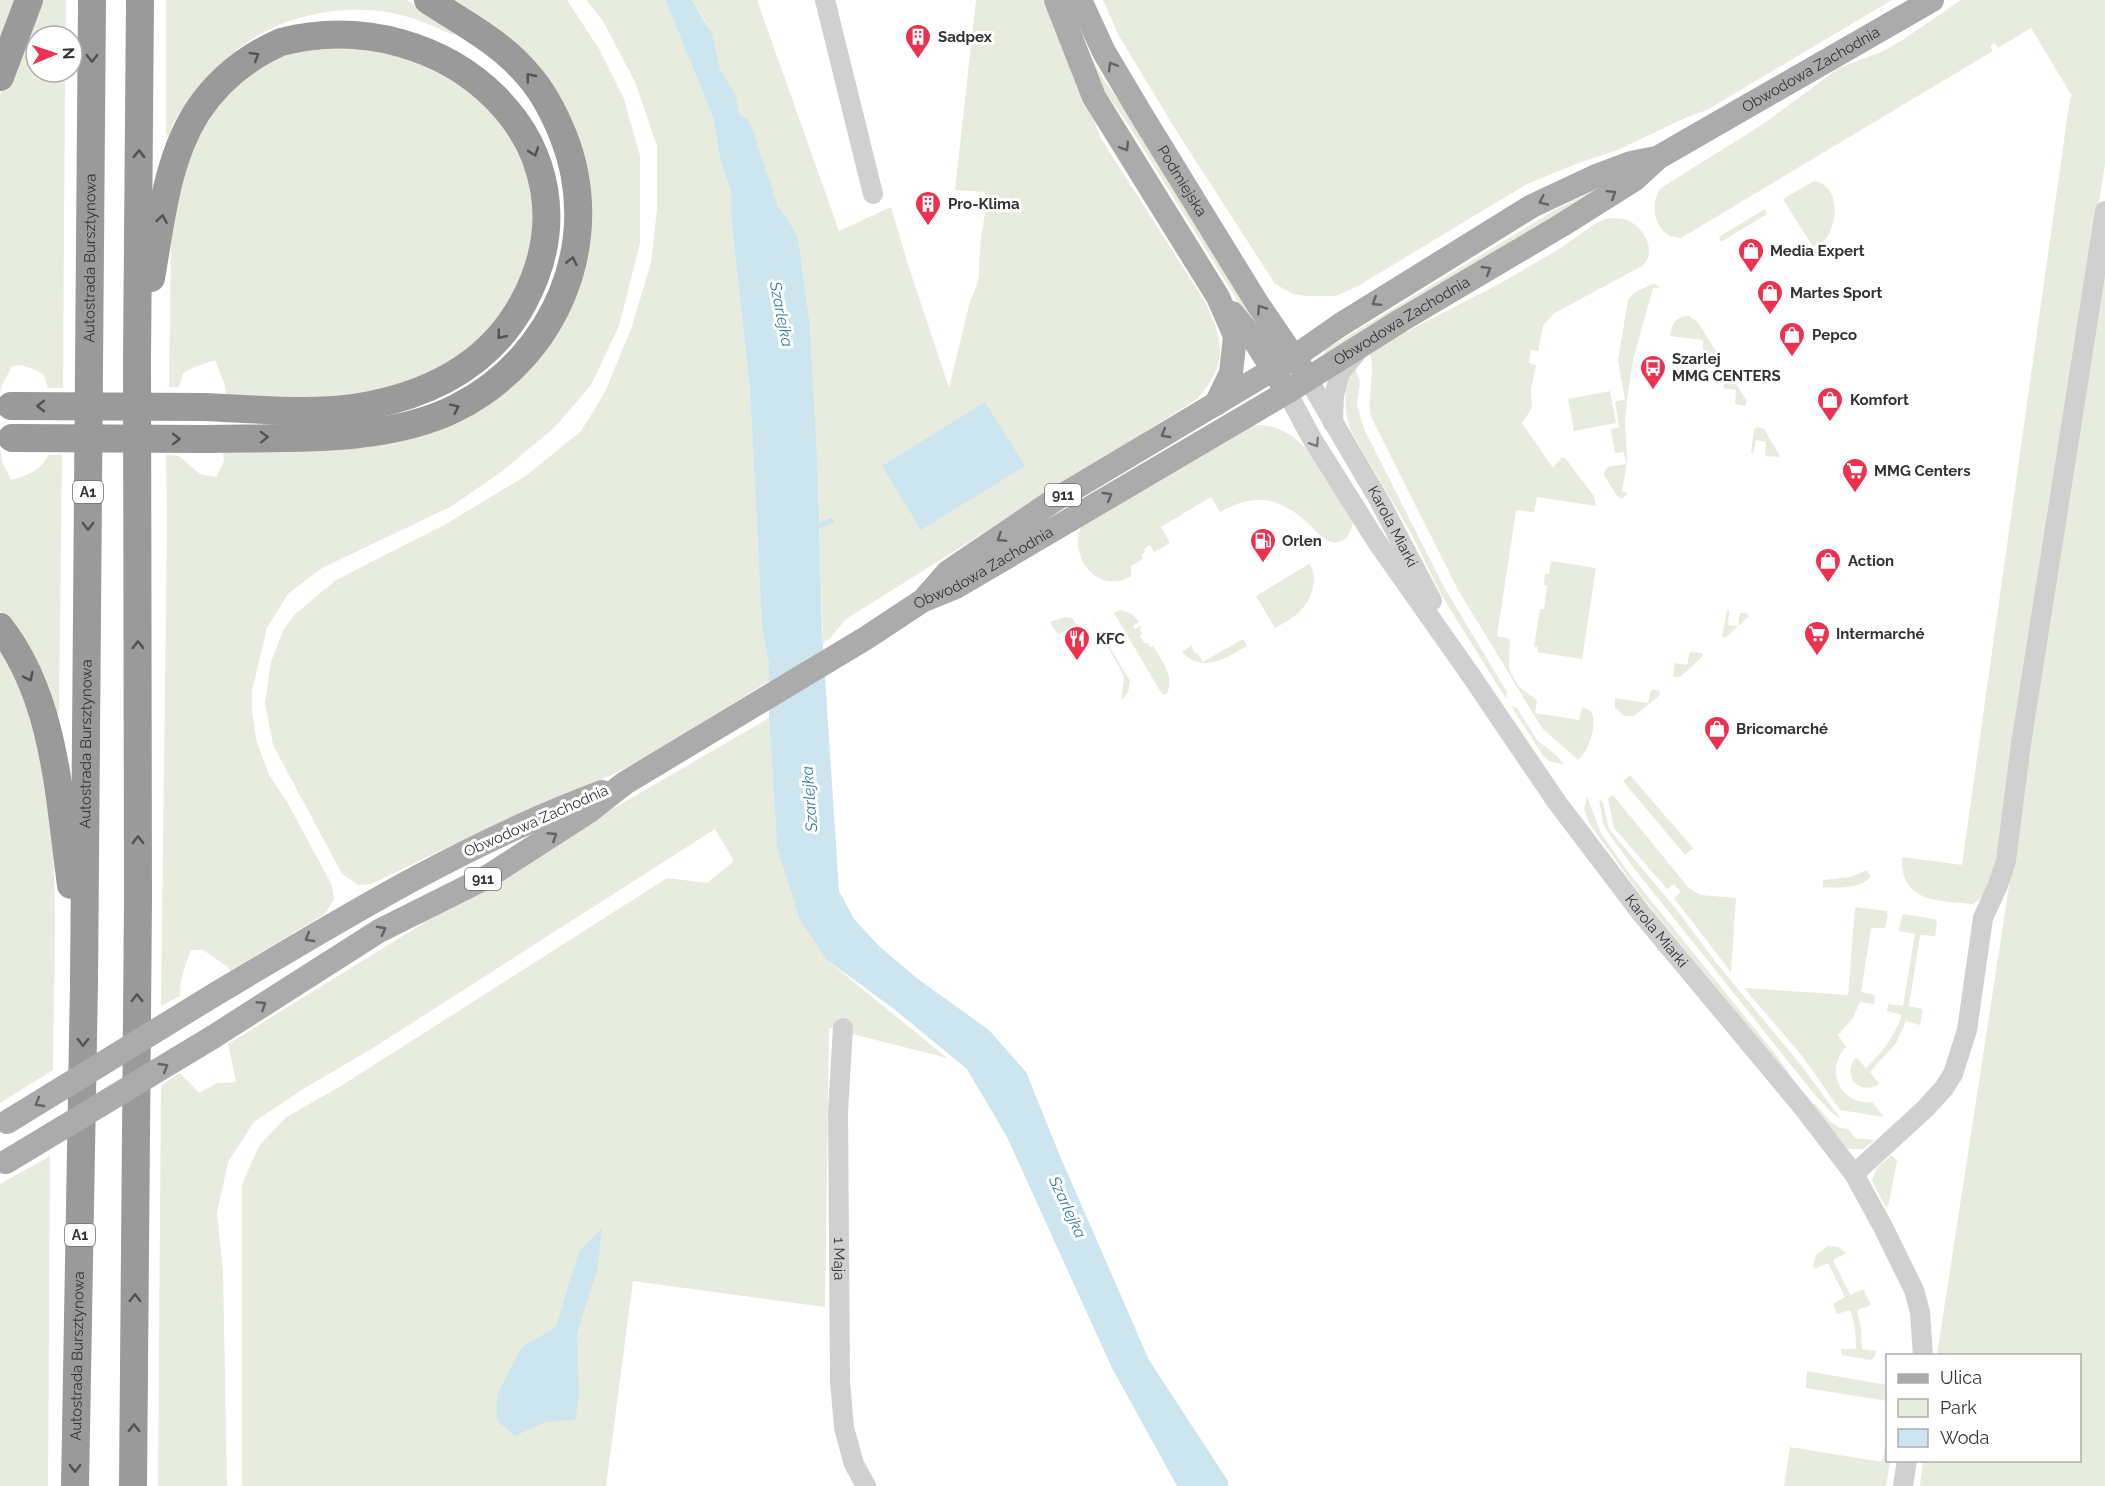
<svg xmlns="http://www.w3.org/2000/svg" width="2105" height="1486" font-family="Raleway,sans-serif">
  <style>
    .green { fill: #e7ecde }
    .water { fill: #cde5ef }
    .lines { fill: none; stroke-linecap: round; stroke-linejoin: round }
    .stream { stroke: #cde5ef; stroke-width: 6 }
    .river { stroke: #cde5ef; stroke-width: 34 }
    .minor { stroke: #d0d0d0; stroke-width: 20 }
    .major { stroke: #ababab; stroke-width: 24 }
    .highway { stroke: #9a9a9a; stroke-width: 28 }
    .major-bridge { stroke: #ababab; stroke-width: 24 }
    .highway-bridge { stroke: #9a9a9a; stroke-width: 28 }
    .oneway { stroke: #525252 }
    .oneway2 { stroke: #636363 }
    .oneway3 { stroke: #7a7a7a }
    .labels { text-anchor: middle; stroke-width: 6; stroke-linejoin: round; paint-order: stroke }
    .shield { fill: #fff; stroke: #707070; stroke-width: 1.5 }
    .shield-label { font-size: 14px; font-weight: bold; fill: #333 }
    .poi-label { font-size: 15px; font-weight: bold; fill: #333; stroke: #fff; text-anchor: start }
    .street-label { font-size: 15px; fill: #333; stroke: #fff }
    .water-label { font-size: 16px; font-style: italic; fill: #3b7e9a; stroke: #fff }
  </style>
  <rect width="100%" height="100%" fill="#fff"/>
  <g class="green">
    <polygon points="0,0 17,0 0,46"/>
    <path d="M38 0H66V36H36V72H65L63 388H48L44 375C34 370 24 363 12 366L1 387 0 394V95Z"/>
    <path d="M166 0H407L455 32 453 35C433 26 413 17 392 13 338 3 274 17 232 54 223 61 215 72 207 81 192 97 173 115 169 137L166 134Z"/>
    <path d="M450 0H567L599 49 624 99 640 156V243L619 326 591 385 555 427 501 472 452 506 322 568 288 594 267 628 252 691V711L256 739 269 775 287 802 332 885 334 899 325 914 230 971 228 967 203 950H191C185 965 180 979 180 996L161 1006 167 522 166 455 179 456 200 474 216 477 224 461 223 449 340 446 536 360 581 160Z"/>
    <polygon points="586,0 665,0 713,117 720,158 731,193 731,217 750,391 762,627 769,665 769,681 640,761 578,791 507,819 371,884 358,885 342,874 273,745 265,703 271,662 283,631 294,615 336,580 446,524 527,475 581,431 604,394 631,329 651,263 657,209 657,146 635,82 603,21"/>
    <path d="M692 0H757L839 231 891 207 908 265 949 388 970 301C982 279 978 272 980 250 981 232 985 215 988 198L984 192 955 190 976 0H1045L1080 79 1100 137 1204 300C1224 340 1229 364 1197 399L846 619 830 638 823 643 818 475 810 325 798 236 781 209 753 199 748 195 750 167 742 138 741 121 720 69 707 24Z"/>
    <polygon points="1103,0 1892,0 1707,110 1687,117 1618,150 1581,162 1527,184 1358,286 1336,296 1307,296 1293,294 1275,284 1179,135 1119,36"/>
    <path d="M1961 0H2105V164L2011 761C2007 795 2005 887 1973 904 1938 900 1900 903 1902 857L1962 865 2070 98 2072 96 2031 28 1998 48 1995 43 1990 46 1993 51 1681 238C1656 238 1647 206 1661 188L1763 124 1839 68 1881 52 1901 41Z"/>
    <polygon points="1073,24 1105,82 1138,125 1270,341 1262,340 1136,137 1121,114 1090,74"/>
    <polygon points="358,35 486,89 532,183 532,251 506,311 457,362 379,393 300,400 226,395 225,386 215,360 194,367 183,373 179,387 169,387 171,235 182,178 205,120 253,68 296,45"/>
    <polygon points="1634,170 1324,355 1325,350 1555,210"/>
    <path d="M1814 181C1840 185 1839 223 1825 240 1822 243 1817 245 1813 247L1783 199Z"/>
    <polygon points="1765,209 1767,214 1721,242 1719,237"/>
    <path d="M1608 218C1614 218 1621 218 1627 220 1644 227 1658 252 1642 266L1553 314 1543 326 1538 351 1531 350 1529 363 1536 365 1531 390 1532 408 1522 423 1553 468 1562 457 1565 458 1594 496 1596 506 1537 497 1534 512 1516 510 1497 636 1510 639 1509 668 1512 675 1519 687 1537 700 1535 713 1579 720 1582 707 1591 711C1598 725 1589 751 1578 760L1542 728 1457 588 1371 417C1366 394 1377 372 1369 351L1501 283 1559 249 1596 223Z"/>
    <polygon points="2105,261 2105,1486 1920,1486 1923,1461 2080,1460 2080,1356 1937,1355"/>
    <path d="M1652 284H1656L1659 288H1653L1633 360 1627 400 1625 419 1627 458C1626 469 1624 480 1622 491L1628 493 1622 499 1617 496 1604 475V472L1608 467 1626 464 1624 452 1615 453 1611 429 1619 427 1615 402 1625 399 1618 360 1628 300 1634 293Z"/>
    <path d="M1689 316 1698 322 1717 353V356L1703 355V340L1670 336C1672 324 1675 316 1689 316Z"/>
    <path d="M1355 368 1360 381 1357 404 1364 429 1444 587 1507 692 1506 699 1442 596 1411 533 1351 431C1344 412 1342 385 1355 368Z"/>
    <polygon points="1726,375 1730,375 1747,401 1745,406 1735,404 1736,390 1723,388"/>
    <polygon points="1610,391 1616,423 1574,431 1568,399"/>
    <path d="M1255 425C1306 423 1330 485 1353 521 1352 534 1343 547 1329 541 1321 538 1314 529 1308 523 1278 497 1256 492 1220 512L1211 497 1161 527 1170 543 1154 552 1150 545 1144 549 1145 553 1141 555 1143 559 1131 566V576C1098 597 1065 554 1083 523L1239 429Z"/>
    <polygon points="1757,427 1764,429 1779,454 1779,457 1765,456 1766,442 1756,440 1753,453 1751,453 1754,429"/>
    <path d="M0 446 2 462 11 480C25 476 42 471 48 455H62L59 714 53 713 13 627 0 611Z"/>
    <polygon points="1551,561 1596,568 1582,659 1537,652 1538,647 1534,647 1540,609 1544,609 1547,586 1544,585 1545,574 1549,574"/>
    <path d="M1309 564C1320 578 1311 601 1299 612 1293 619 1283 623 1275 628L1256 596Z"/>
    <path d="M1121 610 1132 614 1139 622 1133 626 1135 629 1141 626 1140 630 1143 634 1140 636 1145 644 1148 643 1150 647 1153 646C1162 661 1175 676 1167 694H1162L1114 613Z"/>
    <polygon points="1727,610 1729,611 1728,625 1738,626 1740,613 1747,613 1749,616 1725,638 1722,637"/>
    <polygon points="1088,611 1130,681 1128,693 1121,700 1124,680 1122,672"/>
    <polygon points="1065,617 1072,618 1076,624 1058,635 1050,622"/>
    <path d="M1243 639 1247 646C1226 658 1203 674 1182 652L1192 645 1194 653H1197L1203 662Z"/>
    <path d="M0 647C71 773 53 931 53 1070L0 1103Z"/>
    <polygon points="1690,652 1702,653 1703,656 1680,677 1673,677 1675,663 1687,665"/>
    <polygon points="1651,690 1659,690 1660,695 1634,716 1624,716 1615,708 1615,698 1648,703"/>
    <polygon points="1511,706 1517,708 1537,740 1557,756 1564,765 1549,761 1544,757"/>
    <polygon points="769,718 777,848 827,960 947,1058 829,1028 825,1307 633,1281 606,1486 242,1486 242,1184 259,1146 285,1118 341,1086 667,878 707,883 734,861 715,829 373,1048 300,1091 254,1122 228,1162 217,1213 223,1271 227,1486 158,1486 161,1085 180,1073 199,1093 217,1083 236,1082 228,1044 535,854"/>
    <polygon points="1630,775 1693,848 1685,855 1623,781"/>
    <polygon points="1613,795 1688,887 1700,895 1736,898 1731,972 1674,898 1681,892 1674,884 1667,889 1614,828 1608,799"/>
    <polygon points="1587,797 1601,833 1628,872 1776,1055 1805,1096 1643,898 1589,823 1584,808"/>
    <polygon points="1599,798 1603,803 1609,829 1677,910 1718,965 1801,1065 1841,1119 1832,1113 1815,1095 1633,867 1607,831 1603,823"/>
    <path d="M1866 870 1871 877C1857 889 1841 888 1823 887V880L1851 877Z"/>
    <path d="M1855 907 1886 911 1888 914 1885 928H1871L1861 992 1875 995 1874 1004 1860 1002 1853 1018 1838 1035 1846 1047C1824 1070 1840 1105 1872 1102L1884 1117 1840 1110 1802 1056 1744 988 1848 995Z"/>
    <path d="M1904 914 1935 919 1937 922 1935 936 1920 935 1909 1006 1923 1009 1920 1025 1906 1021 1896 1043 1870 1072 1879 1084C1859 1096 1841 1076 1856 1057L1866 1068C1883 1052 1894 1037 1902 1015L1887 1011 1888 1004 1903 1006 1915 934 1899 931 1902 916Z"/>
    <polygon points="1811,1104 1815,1104 1832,1123 1840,1128 1848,1129 1855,1138 1875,1140 1863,1149 1848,1149"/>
    <polygon points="1891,1155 1897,1160 1889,1203 1886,1208 1872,1181 1876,1169"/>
    <polygon points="50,1156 48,1486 0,1486 0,1184"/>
    <path d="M1828 1246 1838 1247 1846 1253 1833 1260 1850 1295 1863 1289 1871 1305 1857 1310 1861 1329 1862 1349 1876 1351 1874 1358 1870 1360 1842 1355 1841 1349H1856C1856 1335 1855 1323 1850 1310L1837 1314 1833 1304 1845 1297 1828 1263 1815 1269 1813 1266 1816 1255Z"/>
    <polygon points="1807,1371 1887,1385 1887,1401 1806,1388"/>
    <polygon points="1886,1443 1887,1443 1888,1460 1890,1461 1886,1486 1784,1486 1790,1447 1882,1462"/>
  </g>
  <g class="water">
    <polygon points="665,0 692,0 712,34 720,69 735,94 741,121 742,138 750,167 748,195 753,199 781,209 798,236 810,325 818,475 822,631 839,891 854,919 879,946 918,979 989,1030 1026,1072 1060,1156 1149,1360 1228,1481 1228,1486 1177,1486 1112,1368 1007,1137 967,1069 894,1009 827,960 800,920 777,848 769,718 769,665 762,627 750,391 731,217 731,193 720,158 713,117"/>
    <polygon points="985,402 1025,466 921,530 882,466"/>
    <polygon points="602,1228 598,1267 577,1334 579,1397 575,1420 545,1422 515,1436 497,1421 497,1395 522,1347 556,1327 579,1251"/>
  </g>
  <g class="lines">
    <polyline class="stream" points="812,528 831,521"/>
    <polyline class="river" points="735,131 760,206 770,246"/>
    <g class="minor">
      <polyline points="825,0 873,194"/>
      <path id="s1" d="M1308 379 1379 500 1432 601"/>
      <path id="s2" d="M1287 392 1311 437 1377 542 1472 677 1556 801 1641 913 1801 1105 1854 1174 1883 1227 1914 1290 1920 1312 1923 1356"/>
      <polyline points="1333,423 1334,396 1340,373 1357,352"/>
      <path id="s3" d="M843 1028 838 1112 840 1380 844 1428 854 1464 866 1486"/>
      <polyline points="1854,1174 1926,1108 1944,1088 1953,1074 1967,1030 1983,918 1998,885 2006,861 2021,744 2105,211"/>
      <polyline points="1903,1486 1907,1460"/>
    </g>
    <g class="major">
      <polyline points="1056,0 1094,97 1218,297 1235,336 1231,373 1216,404"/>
      <path id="s4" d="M1080 0 1104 52 1142 116 1257 303 1302 369"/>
      <polyline points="1232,313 1253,338 1281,382"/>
      <polyline points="926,597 948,572 1053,501 1294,357 1340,325 1532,206 1596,176 1631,163 1656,158"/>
      <path d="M214 995C340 920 465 843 602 792"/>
      <path id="s5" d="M213 1037 379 931 487 877 588 812 625 783 866 638 922 601 956 587 1287 392 1400 321 1562 225 1635 179 1659 157 1932 0"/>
    </g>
    <g class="highway">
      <polyline points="0,77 29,0"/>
      <path d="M151 278C161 222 166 161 197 112 218 80 247 57 281 42 446 0 608 146 523 303 491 362 435 392 371 405 318 416 259 409 204 407"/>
      <path d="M206 439C285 437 385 444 456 408 557 357 605 240 563 135 554 113 544 93 529 76 502 43 463 23 428 0"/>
      <path d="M0 627C56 699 59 798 71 885"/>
      <path id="s6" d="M75 1486 84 983 92 0"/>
      <polyline points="133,1486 138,899 137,359 140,0"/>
    </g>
    <g class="major-bridge">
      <polyline points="7,1122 214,995"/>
      <polyline points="6,1162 213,1037"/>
    </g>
    <g class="highway-bridge">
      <polyline points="11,406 204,407"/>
      <polyline points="12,438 206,439"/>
    </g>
  </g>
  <defs><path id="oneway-chevron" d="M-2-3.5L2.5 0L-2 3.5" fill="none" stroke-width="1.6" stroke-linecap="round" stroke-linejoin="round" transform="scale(1.5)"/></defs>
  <g class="oneway">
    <use href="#oneway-chevron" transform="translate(255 56) rotate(-31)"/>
    <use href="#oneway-chevron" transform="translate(92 58) rotate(90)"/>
    <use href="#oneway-chevron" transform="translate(530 77) rotate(-129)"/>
    <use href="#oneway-chevron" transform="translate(534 152) rotate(71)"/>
    <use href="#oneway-chevron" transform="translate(139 154) rotate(-89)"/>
    <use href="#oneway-chevron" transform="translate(162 219) rotate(-80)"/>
    <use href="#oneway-chevron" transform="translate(572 261) rotate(-77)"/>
    <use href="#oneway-chevron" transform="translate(501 335) rotate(129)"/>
    <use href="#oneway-chevron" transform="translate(41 406) rotate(-180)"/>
    <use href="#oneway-chevron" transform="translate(455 408) rotate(-26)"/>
    <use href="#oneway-chevron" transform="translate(264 437) rotate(-2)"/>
    <use href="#oneway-chevron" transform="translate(176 439)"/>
    <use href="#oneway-chevron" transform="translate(88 526) rotate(90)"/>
    <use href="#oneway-chevron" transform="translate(138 645) rotate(-90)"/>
    <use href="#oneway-chevron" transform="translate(29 677) rotate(64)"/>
    <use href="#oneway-chevron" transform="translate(138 840) rotate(-90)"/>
    <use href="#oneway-chevron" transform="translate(137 998) rotate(-90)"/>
    <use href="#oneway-chevron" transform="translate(83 1042) rotate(91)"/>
    <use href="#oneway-chevron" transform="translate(135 1298) rotate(-90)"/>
    <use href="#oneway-chevron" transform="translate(134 1428) rotate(-90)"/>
    <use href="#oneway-chevron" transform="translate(75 1468) rotate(91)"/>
  </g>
  <g class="oneway2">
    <use href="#oneway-chevron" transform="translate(1112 66) rotate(-121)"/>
    <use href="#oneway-chevron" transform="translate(1125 147) rotate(58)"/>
    <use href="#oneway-chevron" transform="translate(1612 194) rotate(-32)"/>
    <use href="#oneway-chevron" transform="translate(1543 201) rotate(155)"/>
    <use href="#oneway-chevron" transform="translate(1487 270) rotate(-31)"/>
    <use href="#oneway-chevron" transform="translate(1376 302) rotate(148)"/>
    <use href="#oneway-chevron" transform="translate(1261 309) rotate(-124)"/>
    <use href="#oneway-chevron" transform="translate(1165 434) rotate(149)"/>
    <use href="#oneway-chevron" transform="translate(1108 496) rotate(-30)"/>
    <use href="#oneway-chevron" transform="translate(1001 538) rotate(147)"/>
    <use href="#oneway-chevron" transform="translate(553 836) rotate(-33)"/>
    <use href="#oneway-chevron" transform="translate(382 930) rotate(-28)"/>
    <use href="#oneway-chevron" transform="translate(309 938) rotate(149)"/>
    <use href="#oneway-chevron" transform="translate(262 1005) rotate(-33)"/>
    <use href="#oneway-chevron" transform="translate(164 1067) rotate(-31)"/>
    <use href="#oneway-chevron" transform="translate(39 1103) rotate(149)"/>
  </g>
  <use class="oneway3" href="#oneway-chevron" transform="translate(1315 443) rotate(58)"/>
  <defs>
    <symbol id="building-pin" viewBox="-11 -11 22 30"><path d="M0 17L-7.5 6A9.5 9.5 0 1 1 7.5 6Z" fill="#ed3250" stroke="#fff"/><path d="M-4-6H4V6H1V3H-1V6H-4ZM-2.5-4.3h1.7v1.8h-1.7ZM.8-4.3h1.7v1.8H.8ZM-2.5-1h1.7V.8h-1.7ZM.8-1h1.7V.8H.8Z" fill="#fff"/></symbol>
    <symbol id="shop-pin" viewBox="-11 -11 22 30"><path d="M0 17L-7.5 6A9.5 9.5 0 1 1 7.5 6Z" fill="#ed3250" stroke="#fff"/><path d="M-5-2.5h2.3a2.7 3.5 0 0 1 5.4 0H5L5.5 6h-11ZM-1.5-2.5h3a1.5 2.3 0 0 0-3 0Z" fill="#fff"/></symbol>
    <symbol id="bus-pin" viewBox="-11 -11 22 30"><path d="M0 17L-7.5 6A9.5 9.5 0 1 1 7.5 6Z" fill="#ed3250" stroke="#fff"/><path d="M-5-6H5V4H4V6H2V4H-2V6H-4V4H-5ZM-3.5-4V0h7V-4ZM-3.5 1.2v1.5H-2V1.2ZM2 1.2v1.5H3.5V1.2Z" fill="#fff"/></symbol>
    <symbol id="supermarket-pin" viewBox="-11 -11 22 30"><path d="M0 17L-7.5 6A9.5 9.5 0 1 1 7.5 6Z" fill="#ed3250" stroke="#fff"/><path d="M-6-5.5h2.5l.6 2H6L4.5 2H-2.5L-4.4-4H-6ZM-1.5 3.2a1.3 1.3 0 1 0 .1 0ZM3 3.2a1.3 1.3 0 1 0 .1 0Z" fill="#fff"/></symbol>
    <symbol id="fuel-pin" viewBox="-11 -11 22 30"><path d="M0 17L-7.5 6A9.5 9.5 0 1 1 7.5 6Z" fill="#ed3250" stroke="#fff"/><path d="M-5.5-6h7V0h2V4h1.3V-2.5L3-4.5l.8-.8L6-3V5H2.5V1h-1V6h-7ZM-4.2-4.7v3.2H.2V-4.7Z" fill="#fff"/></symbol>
    <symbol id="restaurant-pin" viewBox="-11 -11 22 30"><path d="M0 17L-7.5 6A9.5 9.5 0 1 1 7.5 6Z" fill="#ed3250" stroke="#fff"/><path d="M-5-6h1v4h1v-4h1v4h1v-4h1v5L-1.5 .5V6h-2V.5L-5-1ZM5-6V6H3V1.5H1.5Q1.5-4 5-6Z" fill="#fff"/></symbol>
  </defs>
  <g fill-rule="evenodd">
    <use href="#building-pin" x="903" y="22" width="30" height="40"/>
    <use href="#building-pin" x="913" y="189" width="30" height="40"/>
    <use href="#shop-pin" x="1736" y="236" width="30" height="40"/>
    <use href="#shop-pin" x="1755" y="278" width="30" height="40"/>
    <use href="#shop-pin" x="1777" y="320" width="30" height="40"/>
    <use href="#bus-pin" x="1638" y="353" width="30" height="40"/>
    <use href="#shop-pin" x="1815" y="385" width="30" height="40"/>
    <use href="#supermarket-pin" x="1840" y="456" width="30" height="40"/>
    <use href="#fuel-pin" x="1248" y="526" width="30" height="40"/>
    <use href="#shop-pin" x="1813" y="546" width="30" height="40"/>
    <use href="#supermarket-pin" x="1802" y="619" width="30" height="40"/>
    <use href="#restaurant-pin" x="1062" y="624" width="30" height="40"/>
    <use href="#shop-pin" x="1702" y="714" width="30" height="40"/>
  </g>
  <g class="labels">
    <g class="shield">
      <rect x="73" y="481" width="30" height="22" rx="4.5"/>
      <rect x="1045" y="484" width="36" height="22" rx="4.5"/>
      <rect x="465" y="868" width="36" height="22" rx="4.5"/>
      <rect x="65" y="1224" width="30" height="22" rx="4.5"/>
    </g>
    <g class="shield-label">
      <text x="88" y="497">A1</text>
      <text x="1063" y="500">911</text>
      <text x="483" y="884">911</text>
      <text x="80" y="1240">A1</text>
    </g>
    <g class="poi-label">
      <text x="938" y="42">Sadpex</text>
      <text x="948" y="209">Pro-Klima</text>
      <text x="1770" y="256">Media Expert</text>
      <text x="1790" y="298">Martes Sport</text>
      <text x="1812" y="340">Pepco</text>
      <text x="1672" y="364">Szarlej<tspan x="1672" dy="17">MMG CENTERS</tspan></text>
      <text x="1850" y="405">Komfort</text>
      <text x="1874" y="476">MMG Centers</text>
      <text x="1282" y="546">Orlen</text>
      <text x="1848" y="566">Action</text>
      <text x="1836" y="639">Intermarché</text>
      <text x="1096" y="644">KFC</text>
      <text x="1736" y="734">Bricomarché</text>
    </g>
    <g class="street-label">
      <text dy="5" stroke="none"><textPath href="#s5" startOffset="1870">Obwodowa Zachodnia</textPath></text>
      <text dy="5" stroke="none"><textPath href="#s4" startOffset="208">Podmiejska</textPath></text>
      <text dy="5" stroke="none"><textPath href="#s6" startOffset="1228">Autostrada Bursztynowa</textPath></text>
      <text dy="5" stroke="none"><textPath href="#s5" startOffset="1389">Obwodowa Zachodnia</textPath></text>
      <text dy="5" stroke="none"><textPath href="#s1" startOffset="170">Karola Miarki</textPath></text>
      <text dy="5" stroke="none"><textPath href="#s5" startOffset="903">Obwodowa Zachodnia</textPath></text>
      <text dy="5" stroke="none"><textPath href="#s6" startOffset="742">Autostrada Bursztynowa</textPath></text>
      <text transform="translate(536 821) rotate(-24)" y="5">Obwodowa Zachodnia</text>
      <text dy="5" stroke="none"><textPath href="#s2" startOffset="654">Karola Miarki</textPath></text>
      <text dy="5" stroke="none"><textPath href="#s3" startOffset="231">1 Maja</textPath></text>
      <text dy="5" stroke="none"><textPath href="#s6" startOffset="130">Autostrada Bursztynowa</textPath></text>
    </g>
    <g class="water-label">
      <text transform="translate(782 314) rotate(79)" y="6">Szarlejka</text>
      <text transform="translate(809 799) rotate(-94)" y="6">Szarlejka</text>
      <text transform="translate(1068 1207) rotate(65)" y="6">Szarlejka</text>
    </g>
  </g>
  <rect x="1886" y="1354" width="195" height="108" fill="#ffffff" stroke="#adadad" stroke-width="1.5"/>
  <rect x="1898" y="1374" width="30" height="9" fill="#ababab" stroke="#adadad" stroke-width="1.5"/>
  <text x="1940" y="1384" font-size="18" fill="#333333">Ulica</text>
  <rect x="1898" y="1399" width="30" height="18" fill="#e7ecde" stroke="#adadad" stroke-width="1.5"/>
  <text x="1940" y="1414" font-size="18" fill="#333333">Park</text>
  <rect x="1898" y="1429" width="30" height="18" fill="#cde5ef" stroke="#adadad" stroke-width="1.5"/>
  <text x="1940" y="1444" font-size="18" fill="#333333">Woda</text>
  <g transform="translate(54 54) rotate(88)"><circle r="28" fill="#ffffff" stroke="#adadad" stroke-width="1.5"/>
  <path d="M0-4.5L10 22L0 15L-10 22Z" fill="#ed3250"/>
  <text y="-9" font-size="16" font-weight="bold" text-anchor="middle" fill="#333333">N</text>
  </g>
</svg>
